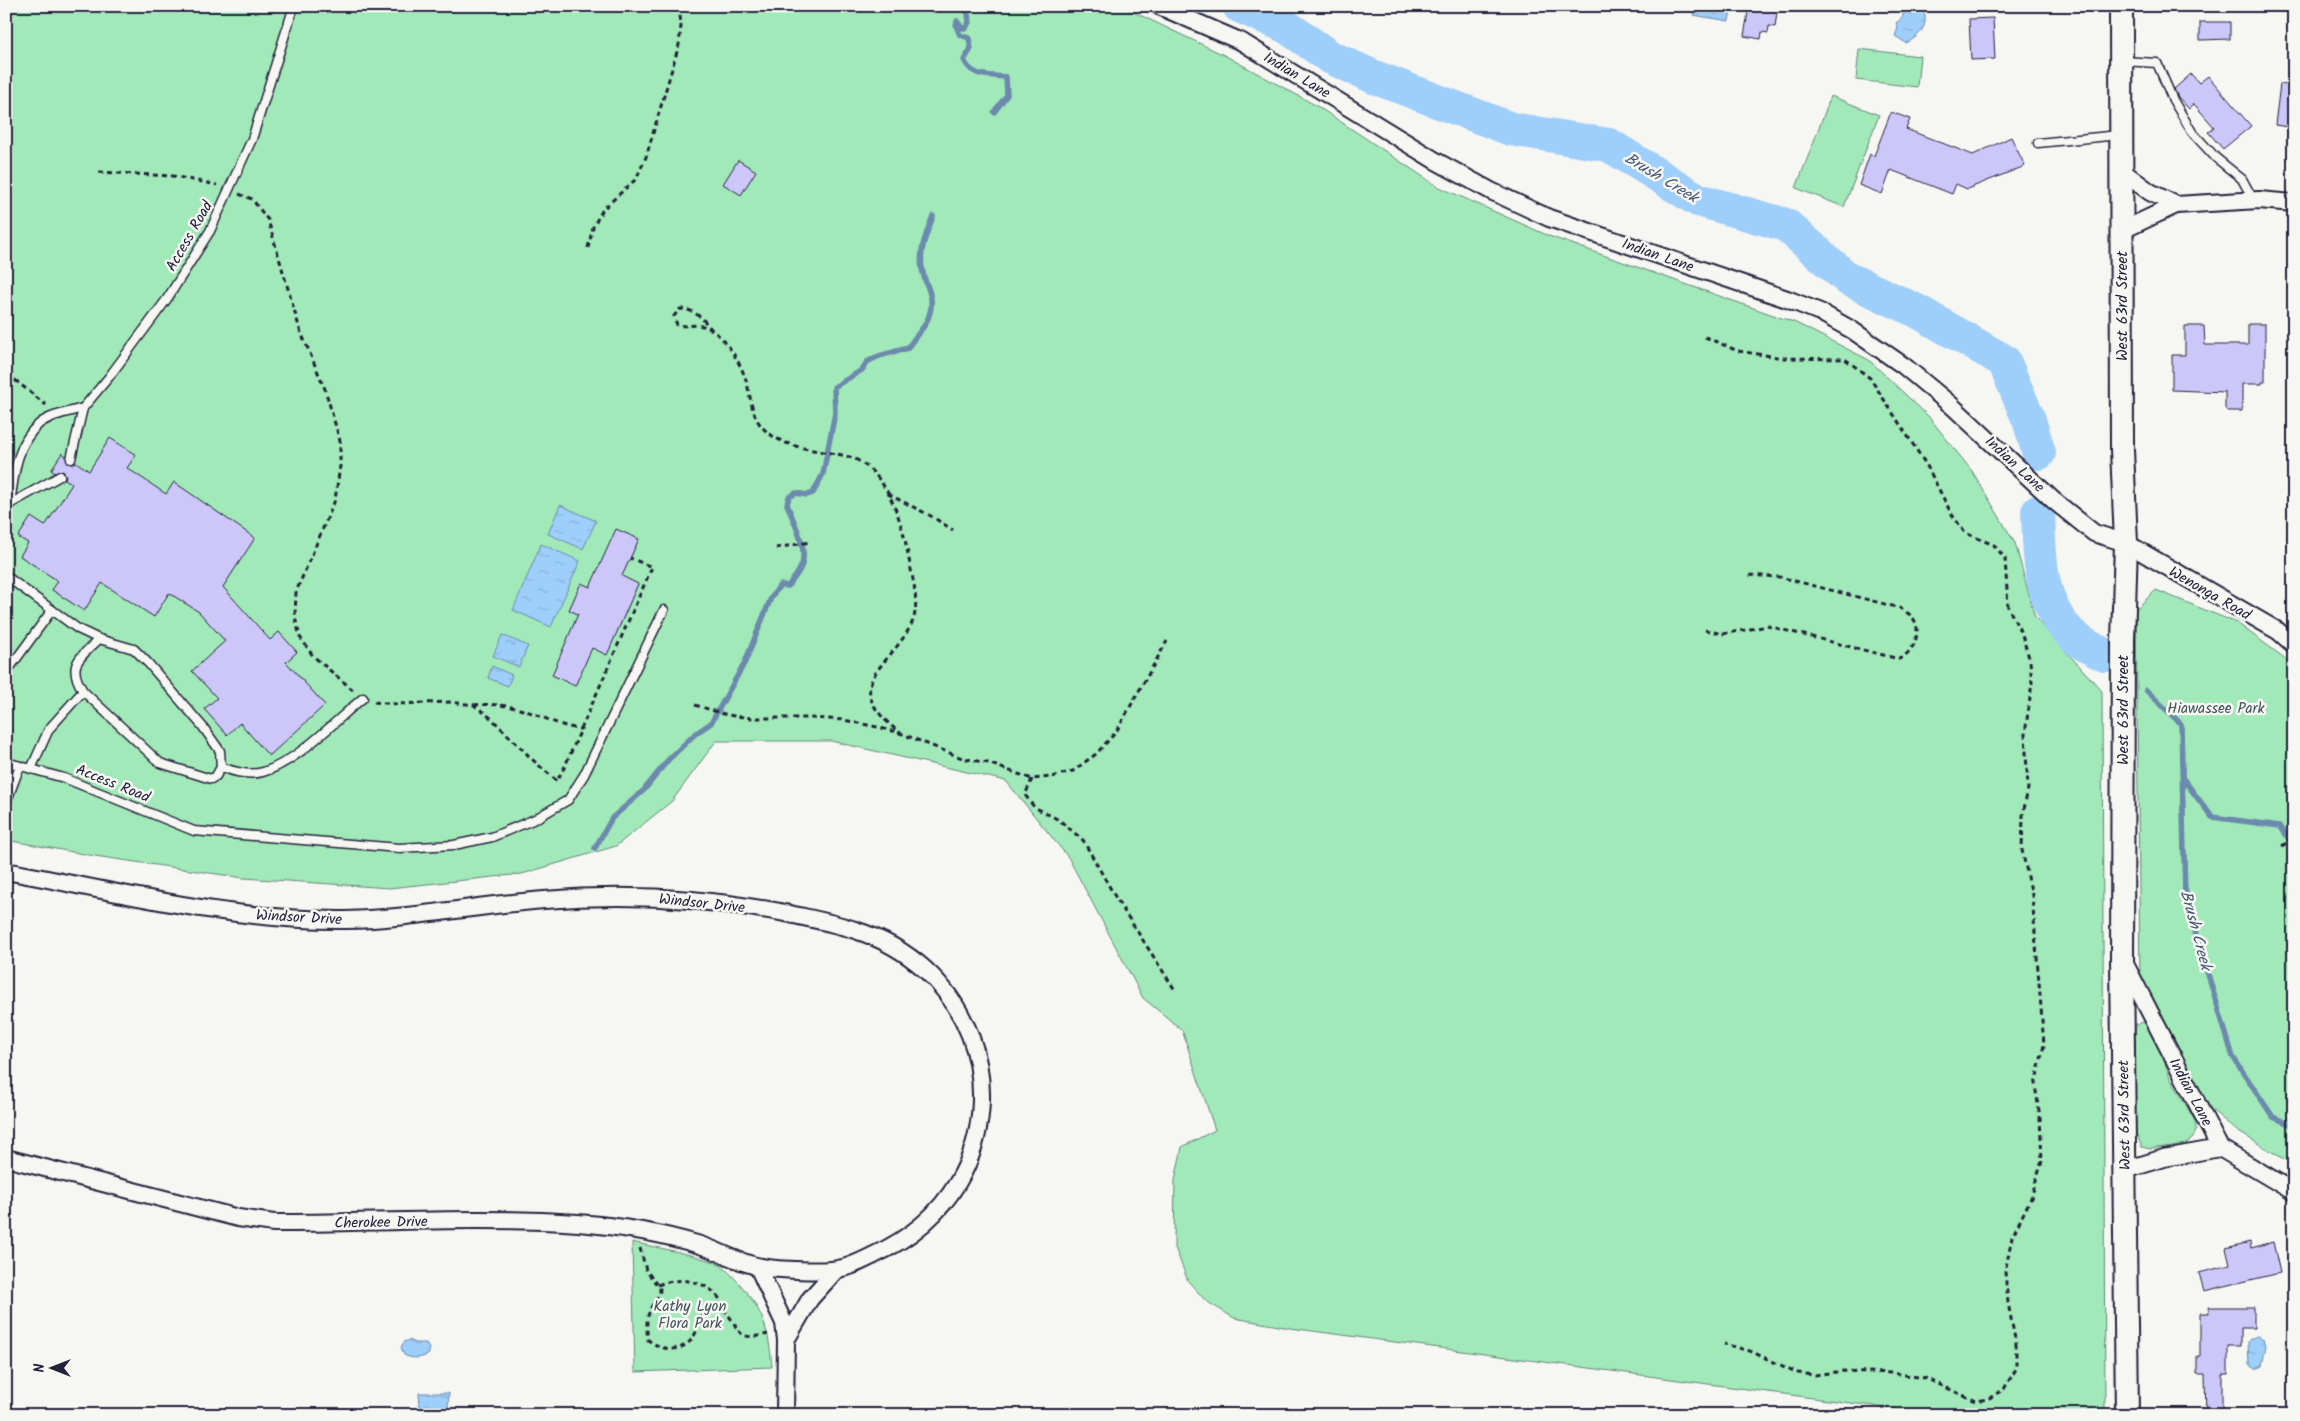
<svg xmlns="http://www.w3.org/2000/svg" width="2300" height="1421" font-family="Kalam,sans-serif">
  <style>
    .green { fill: #a1e9b8; stroke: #62867a }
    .water { fill: url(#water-ripples); stroke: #6c89ae }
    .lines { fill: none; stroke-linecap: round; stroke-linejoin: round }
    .stream { stroke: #6c89ae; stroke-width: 5.5 }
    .river { stroke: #9ecefa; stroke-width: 34 }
    .building { fill: #ccc6f9; stroke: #22223b }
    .lane-casing { stroke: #22223b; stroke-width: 11 }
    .street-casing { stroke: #22223b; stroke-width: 20 }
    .secondary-casing { stroke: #22223b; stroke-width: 26 }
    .path { stroke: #22223b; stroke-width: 3; stroke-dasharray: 5 4; stroke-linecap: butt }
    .lane { stroke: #f6f6f2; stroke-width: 8 }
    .street { stroke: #f6f6f2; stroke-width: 16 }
    .secondary { stroke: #f6f6f2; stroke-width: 22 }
    .labels { text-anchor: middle; stroke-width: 5; stroke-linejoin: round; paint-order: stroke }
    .street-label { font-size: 15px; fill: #22223b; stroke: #f6f6f2 }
    .park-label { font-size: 15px; fill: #42545a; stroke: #f6f6f2 }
    .water-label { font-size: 16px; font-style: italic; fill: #475674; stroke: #f6f6f2 }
  </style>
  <defs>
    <pattern id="water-ripples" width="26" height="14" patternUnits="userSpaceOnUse" patternTransform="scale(1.25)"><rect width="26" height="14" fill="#9ecefa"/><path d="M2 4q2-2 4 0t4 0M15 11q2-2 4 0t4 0" fill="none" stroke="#88b1d7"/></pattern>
  </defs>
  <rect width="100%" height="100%" fill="#f6f6f2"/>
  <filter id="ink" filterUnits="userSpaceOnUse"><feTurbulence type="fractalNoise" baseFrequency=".02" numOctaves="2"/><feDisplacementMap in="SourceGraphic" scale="10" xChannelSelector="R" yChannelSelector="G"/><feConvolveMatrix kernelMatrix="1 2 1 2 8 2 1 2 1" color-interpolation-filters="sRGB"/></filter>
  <g filter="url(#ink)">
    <g class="green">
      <polygon points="6,6 1121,6 1222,54 1317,106 1437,186 1549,236 1796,323 1869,360 1928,416 1972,471 2015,543 2035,617 2102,691 2105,1415 1940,1415 1290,1328 1234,1318 1206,1301 1188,1281 1174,1245 1175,1180 1182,1147 1215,1130 1182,1030 1143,998 1068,857 1006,781 831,741 716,741 672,801 616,846 522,874 389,888 244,878 95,856 6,840"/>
      <polygon points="1859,49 1920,56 1917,87 1856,80"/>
      <polygon points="1831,96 1879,115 1844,207 1796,188"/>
      <polygon points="2156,590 2237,623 2294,665 2294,1165 2237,1131 2205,1104 2140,979 2136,609"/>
      <polygon points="2142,1022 2150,1025 2152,1028 2170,1077 2195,1121 2196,1130 2193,1138 2186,1144 2150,1149 2142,1147 2136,1133 2135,1125 2135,1030 2136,1026"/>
      <path d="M632 1242C658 1248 688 1253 714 1262 722 1265 731 1274 737 1281 763 1309 769 1330 772 1367L635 1372Z"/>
    </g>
    <g class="water">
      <polygon points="1694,6 1732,6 1729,21 1693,15"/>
      <path d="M1913 6 1923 10C1930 25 1919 37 1906 43L1895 36 1898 28 1896 23 1903 17 1902 10Z"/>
      <polygon points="560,505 596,521 583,549 548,534"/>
      <polygon points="541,544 580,561 551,627 513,610"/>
      <polygon points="502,635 528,646 519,667 493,656"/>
      <polygon points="492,666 512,675 508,686 488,678"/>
      <polygon points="2257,1336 2264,1339 2266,1345 2262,1366 2255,1369 2249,1365 2248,1342 2250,1339"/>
      <path d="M409 1340 416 1343H426L429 1349V1354C421 1359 412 1359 404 1355L401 1347 404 1342Z"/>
      <polygon points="419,1393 449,1393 448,1409 420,1408"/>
    </g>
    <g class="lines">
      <g class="stream">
        <path d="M964 6 968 14 969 22 966 28H962L957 21 956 26 960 35 969 38 971 49 964 60C972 78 989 75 1006 77L1007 95 994 112"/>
        <polyline points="2146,690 2181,724 2185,898 2233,1057 2273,1117 2294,1126"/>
        <polyline points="2184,780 2212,817 2280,826 2294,846"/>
        <path d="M595 848 612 818 644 790 668 760 695 734 711 723 745 662 771 598 780 585 788 586C794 578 803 568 803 558 805 543 792 518 787 504L789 497 796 493 807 495 813 493 823 474 835 413 834 387 862 370 867 362 879 356 908 348C915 335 927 327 930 312 935 295 924 284 922 268 919 249 927 233 933 216"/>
      </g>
      <g class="river">
        <polyline points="1239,6 1287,27 1330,57 1374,77 1511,129 1609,145 1698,200 1786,225 1848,279 1917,311 2004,361 2029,420 2039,453"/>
        <path d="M2038 512C2040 559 2038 612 2081 642 2088 647 2097 651 2105 655"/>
      </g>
    </g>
    <g class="building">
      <polygon points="1749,6 1774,6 1774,11 1777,12 1775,27 1769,26 1768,33 1762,32 1761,39 1744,36"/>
      <polygon points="1993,18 1995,59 1971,60 1969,19"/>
      <polygon points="2200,22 2230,22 2230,39 2200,40"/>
      <polygon points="2191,74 2199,83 2208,76 2251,126 2223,149 2208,132 2214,127 2194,104 2189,109 2178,97 2174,89"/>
      <polygon points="2280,84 2294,86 2294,128 2275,125"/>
      <polygon points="1891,112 1910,119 1906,129 1973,155 2011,137 2025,166 1967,189 1956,184 1952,194 1891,170 1882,194 1859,185 1870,154 1874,156"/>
      <polygon points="738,160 756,171 741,195 723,184"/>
      <polygon points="2248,324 2265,324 2265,382 2262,382 2262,384 2242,384 2242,411 2227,411 2225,408 2225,392 2172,390 2172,355 2185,355 2185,326 2204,326 2205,345 2248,345"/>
      <polygon points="110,438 136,455 127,468 166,494 174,482 255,538 223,587 270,640 279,632 297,652 286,662 325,705 269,756 240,723 227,735 204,709 217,698 192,671 225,641 199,612 169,593 154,617 102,583 84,611 52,590 58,581 20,556 28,543 18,537 31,517 45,526 72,484 65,479 66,476 63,471 55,473 51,470 62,453 66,456 68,463 72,464 76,462 89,471"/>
      <polygon points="616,529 639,539 622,576 638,584 607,655 592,648 575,686 552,675 578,614 569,610 581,583 590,587"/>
      <polygon points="2250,1242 2251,1248 2273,1242 2280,1273 2204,1291 2199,1273 2230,1265 2226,1248"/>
      <polygon points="2208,1307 2254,1307 2254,1328 2241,1328 2241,1346 2228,1346 2228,1374 2222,1374 2222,1415 2206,1415 2205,1374 2197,1374 2197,1356 2200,1356 2200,1313 2209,1313"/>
    </g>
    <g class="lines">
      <defs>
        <g id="lane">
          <polyline points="2122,61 2157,63 2173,100 2192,132 2216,158 2242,179 2254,201"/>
          <polyline points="2038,143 2119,135"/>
          <polyline points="71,459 83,408 109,377 167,299 210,231 252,139 294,6"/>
          <path d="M10 504C14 476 16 444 39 424 50 415 69 412 83 408"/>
          <polyline points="6,509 10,504 60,476"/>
          <polyline points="6,576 78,629 99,639 134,649 148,663 203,727 220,751 221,767"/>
          <path d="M99 639C80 658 66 664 83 691L160 763 211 779 216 776 221 767C235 772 249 776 263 772 297 762 336 720 363 698"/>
          <polyline points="6,673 52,610"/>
          <polyline points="6,762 64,778 194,831 399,848 454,845 492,837 535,819 568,800 584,775 664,610"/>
          <polyline points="31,769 49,729 83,691"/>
          <polyline points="6,803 20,766"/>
        </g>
        <g id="street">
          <polyline points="1159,6 1242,42 1436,161 1491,191 1549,218 1787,299 1820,312 1852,330 1904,366 1951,405 2053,500 2094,533 2126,543 2278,631 2294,645"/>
          <polyline points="2122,171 2150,192 2176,205"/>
          <polyline points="2123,230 2176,205 2259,200 2294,203"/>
          <path d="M6 871C118 892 231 921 345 920 411 919 478 905 544 900 626 893 709 898 790 914 812 919 834 923 855 930 908 947 949 982 970 1035 988 1082 984 1138 958 1182 938 1216 909 1239 874 1255 862 1261 851 1267 838 1269 824 1272 778 1270 762 1267 744 1265 719 1251 700 1245 661 1233 619 1226 578 1223 477 1216 375 1223 274 1223L238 1218 6 1158"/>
          <polyline points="2124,962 2220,1148 2294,1192"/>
          <polyline points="2125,1170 2164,1158 2220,1148"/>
          <polyline points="758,1267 784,1323 786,1340 785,1415"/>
          <polyline points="786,1340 810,1299 836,1270"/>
        </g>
        <polyline id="secondary" points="2121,6 2122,449 2126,543 2123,640 2122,960 2127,1415"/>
      </defs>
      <use href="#lane" class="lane-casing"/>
      <use href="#street" class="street-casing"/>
      <use href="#secondary" class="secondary-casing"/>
      <g class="path">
        <polyline points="99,172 173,176 217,185"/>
        <polyline points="239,194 252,199 268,220 300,330 325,389 340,441 340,466 335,500 296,592 295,617 300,637 313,656 353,690"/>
        <polyline points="588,248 593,227 603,209 636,179 646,157 679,45 681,26 679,6"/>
        <path d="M712 330C703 319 695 309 680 309L674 316 677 325C686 327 695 324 703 326 723 332 738 359 745 377 751 394 750 413 762 427 776 442 794 446 813 450 826 453 845 454 857 460 892 479 904 530 910 565 914 584 920 608 911 625 888 670 837 683 900 733"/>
        <polyline points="1705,337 1738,351 1784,358 1845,359 1870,378 1927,466 1951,513 1965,533 1994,545 2005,558 2008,607 2022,635 2030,661 2032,683 2025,734 2028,788 2023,815 2022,850 2032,895 2044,1045 2035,1085 2040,1117 2042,1161 2031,1198 2012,1237 2005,1272 2008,1303 2016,1344 2016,1369 2004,1389 1988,1399 1976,1401 1925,1378 1892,1373 1843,1371 1815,1375 1798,1373 1750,1351 1724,1344"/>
        <polyline points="6,379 15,380 46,405"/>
        <polyline points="888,494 931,516 953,530"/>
        <polyline points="776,548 810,542"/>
        <path d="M1705 630 1722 634 1768 626 1899 659C1913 653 1923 632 1913 618 1911 614 1903 611 1900 608L1780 577 1748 575"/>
        <polyline points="374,702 396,704 451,702 474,705 491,718 536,763 557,781 565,766 652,567 630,558"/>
        <path d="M474 705C495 703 513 706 532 713 551 720 561 727 581 729"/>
        <polyline points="695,705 727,715 752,718 811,718 844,720 877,727 900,733 962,758 988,763 1032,779 1052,777 1073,771 1096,754 1116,732 1167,641"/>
        <polyline points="1032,779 1025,795 1034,807 1059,820 1083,840 1117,900 1175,990"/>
        <polyline points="2282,846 2294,838"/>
        <path d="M640 1248 646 1270 660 1289C660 1295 657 1298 653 1304 646 1316 646 1326 648 1340 663 1351 683 1354 694 1336 703 1321 696 1303 725 1311 742 1330 734 1342 768 1334"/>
        <path d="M658 1285C679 1276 708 1280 721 1301L718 1309"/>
      </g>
      <use href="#lane" class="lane"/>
      <use href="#street" class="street"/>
      <use href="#secondary" class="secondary"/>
    </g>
  </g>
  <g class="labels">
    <g class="street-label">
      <text transform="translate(1297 75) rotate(31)" y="5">Indian Lane</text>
      <text transform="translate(189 236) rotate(-60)" y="5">Access Road</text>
      <text transform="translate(1658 255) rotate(19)" y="5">Indian Lane</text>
      <text transform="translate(2122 306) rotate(-90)" y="5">West 63rd Street</text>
      <text transform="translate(2015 464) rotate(43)" y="5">Indian Lane</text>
      <text transform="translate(2210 593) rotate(30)" y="5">Wenonga Road</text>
      <text transform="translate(2123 710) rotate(-90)" y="5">West 63rd Street</text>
      <text transform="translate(113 783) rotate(22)" y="5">Access Road</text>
      <text transform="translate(702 903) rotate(6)" y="5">Windsor Drive</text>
      <text transform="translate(299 917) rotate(3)" y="5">Windsor Drive</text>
      <text transform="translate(2191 1092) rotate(62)" y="5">Indian Lane</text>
      <text transform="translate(2124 1115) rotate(-91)" y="5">West 63rd Street</text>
      <text transform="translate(381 1222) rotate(-1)" y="5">Cherokee Drive</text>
    </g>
    <g class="park-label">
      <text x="2216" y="713">Hiawassee Park</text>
      <text x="690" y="1311">Kathy Lyon<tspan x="690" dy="17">Flora Park</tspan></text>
    </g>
    <g class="water-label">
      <text transform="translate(1662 177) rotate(31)" y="6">Brush Creek</text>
      <text transform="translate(2197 930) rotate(75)" y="6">Brush Creek</text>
    </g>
  </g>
  <rect width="2300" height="1421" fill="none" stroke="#f6f6f2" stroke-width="25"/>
  <rect x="12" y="12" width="2275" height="1396" fill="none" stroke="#22223b" stroke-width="2" filter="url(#ink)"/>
  <g transform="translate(52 1368) rotate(270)" stroke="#f6f6f2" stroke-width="4" paint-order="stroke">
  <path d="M0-4L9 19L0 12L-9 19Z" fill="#22223b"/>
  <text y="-8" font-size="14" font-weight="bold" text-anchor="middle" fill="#22223b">N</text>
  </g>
</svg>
